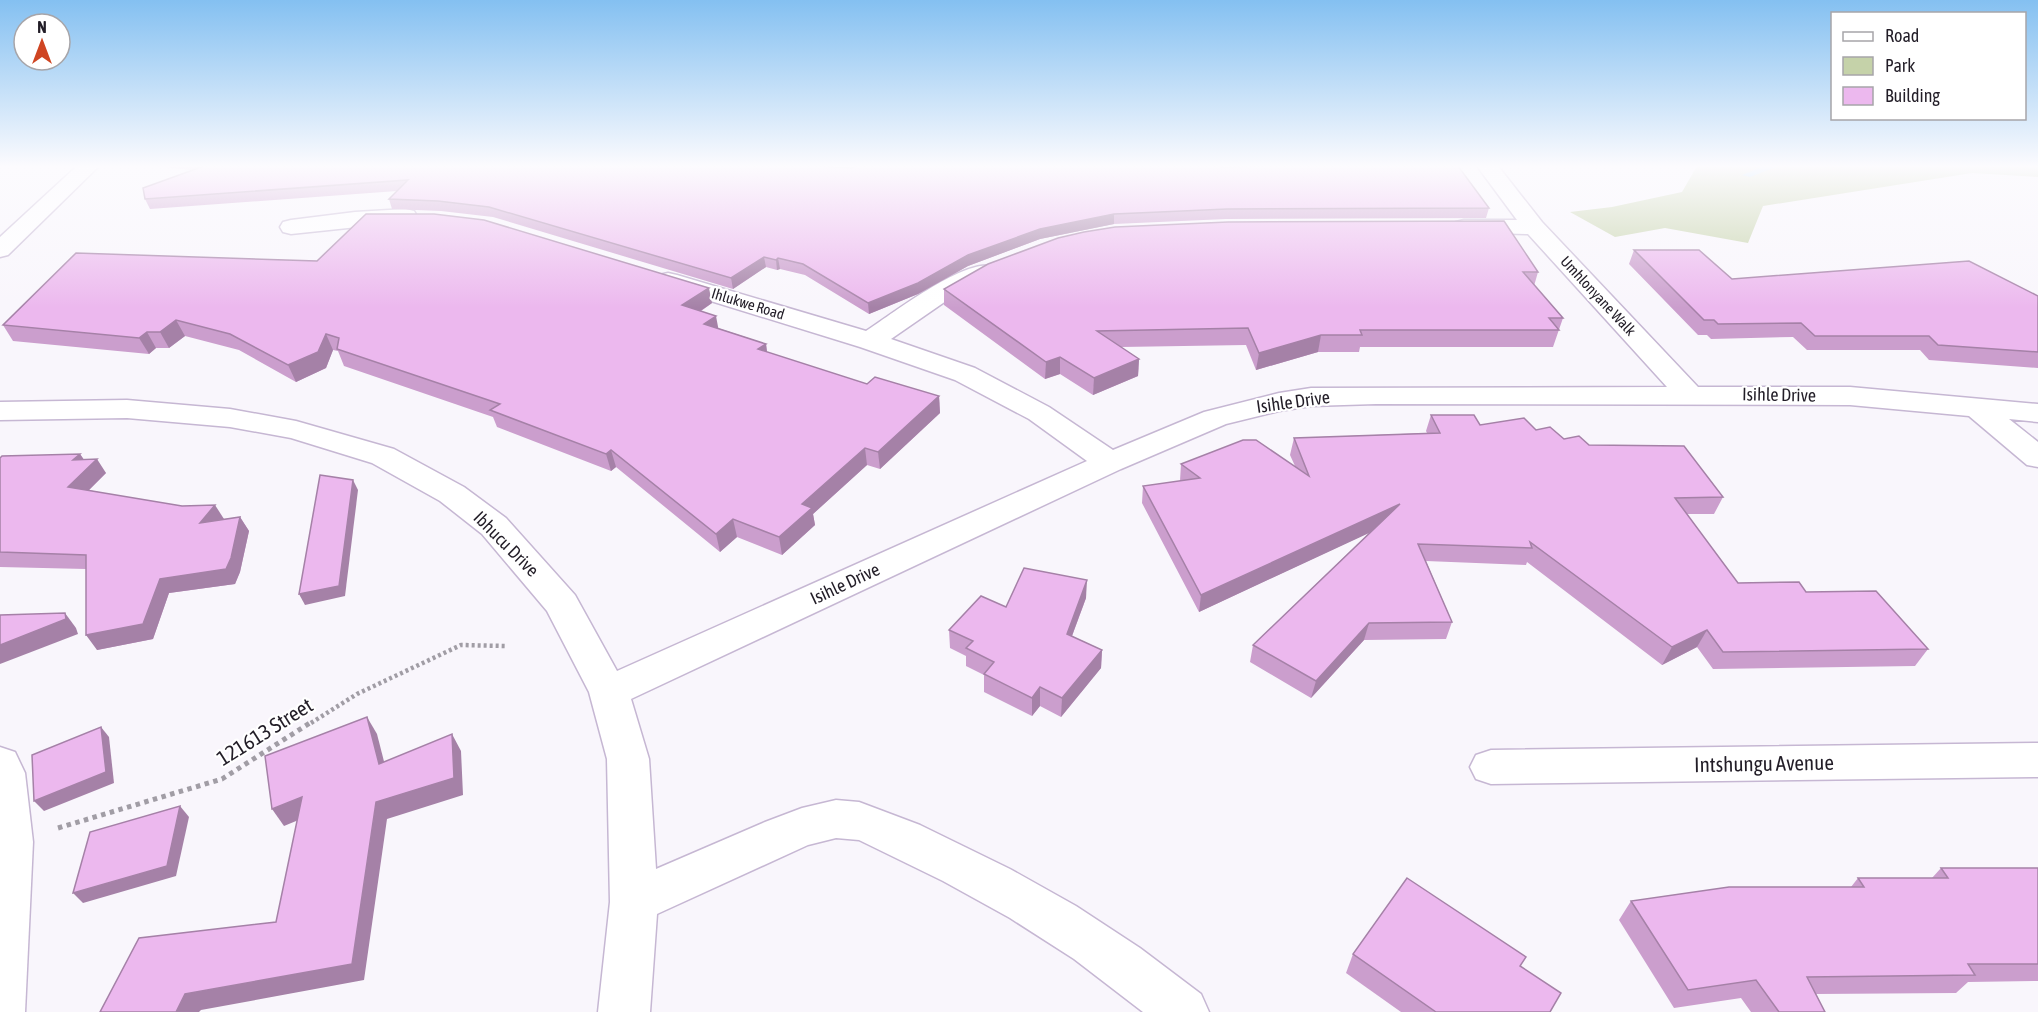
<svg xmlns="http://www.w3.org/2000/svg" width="2038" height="1012" font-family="'Asap Condensed',sans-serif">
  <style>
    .green { fill: #c5d2a9 }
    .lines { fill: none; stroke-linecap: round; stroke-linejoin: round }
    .stream { fill: #8fd1fe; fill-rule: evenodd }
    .minor-casing { stroke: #c6b7d3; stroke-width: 3 }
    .path-far1 { stroke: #a19da5; stroke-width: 4.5; stroke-dasharray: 3 3; stroke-linecap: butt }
    .path { stroke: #a19da5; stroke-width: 5; stroke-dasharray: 4.5 4.5; stroke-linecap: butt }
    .minor { fill: #fff; fill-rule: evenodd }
    .wall { fill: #cb9ecd }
    .shaded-wall { fill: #a581a7 }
    .building { fill: #ecb8ee; stroke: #a581a7; stroke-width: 1.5 }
    .labels { text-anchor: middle; stroke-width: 4.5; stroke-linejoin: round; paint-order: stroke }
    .far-street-label { font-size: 15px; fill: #221d27; stroke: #fff }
    .street-label { font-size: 18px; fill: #221d27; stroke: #fff }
    .near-street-label { font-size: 21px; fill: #221d27; stroke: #fff }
  </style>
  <rect width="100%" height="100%" fill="#f9f6fc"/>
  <polygon class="green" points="1697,166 2038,166 2038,177 1972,173 1763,206 1748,243 1665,228 1615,237 1570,212 1612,207 1682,192"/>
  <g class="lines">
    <polygon class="stream" points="1764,166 1778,166 1750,177 1742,175"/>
    <defs>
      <g id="minor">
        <polygon points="77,166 99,166 8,255 0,257 0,237"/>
        <path d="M1477 166H1498L1542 222 1698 387H1850L2038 404V422L2009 419 2038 442V467L2027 465 1969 416 1850 405 1376 404 1311 406 1279 411 1226 424 1121 469 631 699 649 759 656 869 765 822 802 808 836 800 859 802 920 825 1010 869 1076 906 1140 948 1201 994 1209 1012H1143L1074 959 1010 918 943 881 859 840 836 838 808 845 657 914 650 1012H598L610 902 607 759 589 692 547 611 482 534 440 501 372 463 291 438 230 427 127 418 0 420V402L127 400 230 409 296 421 394 449 464 487 506 518 575 595 617 671 1087 461 1029 419 955 380 860 347 659 285 656 280 659 275 668 273 677 275 866 331C892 314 963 259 992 266L995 271 992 276 959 292 891 339 975 368 1049 407 1113 450 1204 412 1279 393 1311 388 1667 387 1528 234 1456 232 1453 227 1456 222 1464 220H1517Z"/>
        <polygon points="406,209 414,211 417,216 414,221 291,234 283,232 280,227 283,222 291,220 355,212"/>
        <polygon points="2038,743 2038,777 1491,784 1476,779 1470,767 1476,755 1491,750"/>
        <polygon points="0,747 15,752 25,773 33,842 25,1012 0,1012"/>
      </g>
    </defs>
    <use href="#minor" class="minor-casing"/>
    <polyline class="path-far1" points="311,723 357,694 461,645 505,646"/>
    <polyline class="path" points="58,828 222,779 313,721"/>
    <use href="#minor" class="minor"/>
  </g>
  <g class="wall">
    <polygon points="151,166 818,166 851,168 1221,167 1489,208 1486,218 1226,219 1114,224 1040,239 968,266 918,294 869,314 805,275 780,269 777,270 766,267 733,289 493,217 441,211 392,209 389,199 397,191 150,209 145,199 193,170"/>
    <polygon points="1634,250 1732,279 2038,296 2038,368 1929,360 1920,350 1807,350 1793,337 1711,339 1707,335 1698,335 1629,264"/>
    <polygon points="1538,272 1534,286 1563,318 1553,347 1360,347 1359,352 1318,352 1256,370 1246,345 1121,347 1139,359 1138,376 1093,395 1060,374 1045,379 944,305 944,289"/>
    <polygon points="712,303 701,311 718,328 766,344 767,352 867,384 939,396 940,413 880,469 867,465 813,514 815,525 782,555 737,537 720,552 616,467 611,471 497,427 493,417 344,366 338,351 333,350 326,368 296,382 239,350 185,336 169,348 156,348 149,354 13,341 3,325"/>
    <polygon points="1431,415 1480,425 1536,430 1564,439 1589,445 1723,497 1714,514 1687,514 1738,583 1806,592 1928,649 1915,666 1713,669 1697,647 1662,665 1527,562 1526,565 1426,561 1452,622 1446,639 1364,640 1311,698 1250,662 1253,645 1370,532 1199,612 1142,503 1143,486 1180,481 1181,464 1295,466 1290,455 1294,438 1427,433 1426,431"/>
    <polygon points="80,454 84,460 106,473 89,490 224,519 240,517 249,531 240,572 235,584 169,593 153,639 97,650 86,569 0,567 0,458"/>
    <polygon points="1086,598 1072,636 1102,650 1101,668 1061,717 1040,706 1032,716 984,692 984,675 966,666 966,656 950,648 949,630 1006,607"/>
    <polygon points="1941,868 2038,868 2038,981 1968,982 1956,993 1816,994 1825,1012 1751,1012 1741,998 1674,1008 1619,920 1631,901 1851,887 1858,878 1932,878"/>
    <polygon points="1353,954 1521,967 1550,1012 1401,1012 1346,973"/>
  </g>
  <g class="shaded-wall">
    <polygon points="1114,214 1114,224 1040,239 968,266 918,294 869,314 868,303 968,255 1040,229"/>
    <polygon points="764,257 766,267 733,289 731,278"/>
    <polygon points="778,258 780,269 777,270 776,260"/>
    <polygon points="709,288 712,303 686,321 682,305"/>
    <polygon points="716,316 719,332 704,324"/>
    <polygon points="176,320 185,336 169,348 160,332"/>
    <polygon points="147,332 156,348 149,354 139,338"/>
    <polygon points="326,334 333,350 326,368 296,382 288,365"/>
    <polygon points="1321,335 1318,352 1256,370 1259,353"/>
    <polygon points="766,344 768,360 758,349"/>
    <polygon points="1060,357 1060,374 1045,379 1046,362"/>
    <polygon points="1139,359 1138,376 1093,395 1094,378"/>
    <polygon points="939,396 940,413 880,469 878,452"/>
    <polygon points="865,448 867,465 813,514 815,525 782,555 779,537 802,504"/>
    <polygon points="611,450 616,467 611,471 606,454"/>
    <polygon points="80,454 89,467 97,459 106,473 78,501 68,487 73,460"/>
    <polygon points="353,480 358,490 345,596 305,605 299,594"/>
    <polygon points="1400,504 1395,521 1199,612 1201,595"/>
    <polygon points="215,505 224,519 200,523"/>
    <polygon points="240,517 249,531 240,572 235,584 169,593 153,639 97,650 86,635"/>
    <polygon points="733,519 737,537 720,552 716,534"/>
    <polygon points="1087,580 1086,598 1066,652 1067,634"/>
    <polygon points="65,613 76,628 78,634 0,664 0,645"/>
    <polygon points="1369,623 1364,640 1311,698 1316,681"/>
    <polygon points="1707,630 1697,647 1662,665 1672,647"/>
    <polygon points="1102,650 1101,668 1061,717 1062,698"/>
    <polygon points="1040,687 1040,706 1032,716 1032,698"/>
    <polygon points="367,717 377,734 389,781 379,764"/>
    <polygon points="101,727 109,737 114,783 44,811 34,801"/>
    <polygon points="452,734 461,751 463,795 387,819 364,980 201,1010 199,1012 176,1012 185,994 352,964 376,802"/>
    <polygon points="302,797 313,814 284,826 272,809"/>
    <polygon points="180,806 189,817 176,876 83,903 73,893"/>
  </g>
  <g class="building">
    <polygon points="204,166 818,166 851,168 856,166 1220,166 1221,167 1267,166 1458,166 1489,208 1227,209 1114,214 1040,229 968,255 918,283 868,303 803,264 778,258 776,260 764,257 731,278 489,207 438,201 389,199 408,180 145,199 143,188"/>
    <polygon points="366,214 434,214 484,220 709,288 682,305 716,316 704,324 766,344 758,349 867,384 875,377 939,396 878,452 865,448 802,504 812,508 779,537 733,519 716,534 611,450 606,454 490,410 500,404 337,349 339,338 326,334 318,352 288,365 230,334 176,320 160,332 147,332 139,338 3,325 76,253 317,261"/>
    <polygon points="1504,221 1538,272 1523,272 1563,318 1549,318 1559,330 1360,330 1362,335 1321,335 1259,353 1248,328 1097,331 1139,359 1094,378 1060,357 1046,362 944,289 988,264 1058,238 1084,232 1115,227 1228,222"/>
    <polygon points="1634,250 1699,250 1732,279 1969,261 2038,296 2038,352 1938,345 1929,336 1815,336 1801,323 1718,324 1714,320 1704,320"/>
    <polygon points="1431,415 1474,415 1480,425 1524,418 1536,430 1550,427 1564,439 1579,436 1589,445 1684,446 1723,497 1675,498 1738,583 1799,582 1806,592 1876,591 1928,649 1723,652 1707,630 1672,647 1530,542 1532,548 1418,544 1452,622 1369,623 1316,681 1253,645 1400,504 1201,595 1143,486 1200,478 1181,464 1243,440 1256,440 1309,476 1294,438 1440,433"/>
    <polygon points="80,454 73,460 97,459 68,487 182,506 215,505 200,523 240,517 231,558 226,569 160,579 143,624 86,635 86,555 0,552 0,458 2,456"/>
    <polygon points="320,475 353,480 339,586 299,594"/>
    <polygon points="1024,568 1087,580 1067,634 1102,650 1062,698 1040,687 1032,698 984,674 994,662 966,648 973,641 949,630 981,596 1006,607"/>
    <polygon points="65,613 66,619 0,645 0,615"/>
    <polygon points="367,717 379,764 452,734 454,778 376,802 352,964 185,994 176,1012 100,1012 139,938 276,922 302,797 272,809 265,756"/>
    <polygon points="101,727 106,772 34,801 32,755"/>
    <polygon points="180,806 167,866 73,893 90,832"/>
    <polygon points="1941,868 2038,868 2038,964 1968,964 1975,975 1807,977 1825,1012 1779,1012 1756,980 1688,990 1631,901 1729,887 1864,887 1858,878 1948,878"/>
    <polygon points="1407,878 1526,957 1520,966 1561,993 1550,1012 1436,1012 1353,954"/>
  </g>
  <linearGradient id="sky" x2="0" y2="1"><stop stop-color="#84c0f1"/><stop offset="0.54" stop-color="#fcfbfe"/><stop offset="1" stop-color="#fcfbfe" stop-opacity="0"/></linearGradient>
  <rect width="2038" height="308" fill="url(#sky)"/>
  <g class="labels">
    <g class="far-street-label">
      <text transform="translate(1598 296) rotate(47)" y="5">Umhlonyane Walk</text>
      <text transform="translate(748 304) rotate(17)" y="5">Ihlukwe Road</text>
    </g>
    <g class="street-label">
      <text transform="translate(1779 395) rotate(1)" y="6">Isihle Drive</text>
      <text transform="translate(1293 402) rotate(-8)" y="6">Isihle Drive</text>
      <text transform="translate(506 544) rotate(45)" y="6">Ibhucu Drive</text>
      <text transform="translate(845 584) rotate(-25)" y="6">Isihle Drive</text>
    </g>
    <g class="near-street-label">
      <text transform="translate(265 732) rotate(-32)" y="7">121613 Street</text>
      <text transform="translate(1764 764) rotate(-1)" y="7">Intshungu Avenue</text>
    </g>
  </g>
  <rect x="1831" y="12" width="195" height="108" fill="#ffffff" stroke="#a7a5a9" stroke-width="1.5"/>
  <rect x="1843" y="32" width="30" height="9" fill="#ffffff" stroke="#a7a5a9" stroke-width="1.5"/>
  <text x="1885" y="42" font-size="18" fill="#221d27">Road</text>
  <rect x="1843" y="57" width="30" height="18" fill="#c5d2a9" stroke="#a7a5a9" stroke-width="1.5"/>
  <text x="1885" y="72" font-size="18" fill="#221d27">Park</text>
  <rect x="1843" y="87" width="30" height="18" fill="#ecb8ee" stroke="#a7a5a9" stroke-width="1.5"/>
  <text x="1885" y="102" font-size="18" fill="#221d27">Building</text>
  <g transform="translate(42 42)"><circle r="28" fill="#ffffff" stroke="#a7a5a9" stroke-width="1.5"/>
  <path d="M0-4.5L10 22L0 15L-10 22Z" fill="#cf4522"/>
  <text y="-9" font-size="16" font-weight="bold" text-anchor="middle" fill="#221d27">N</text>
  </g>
</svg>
